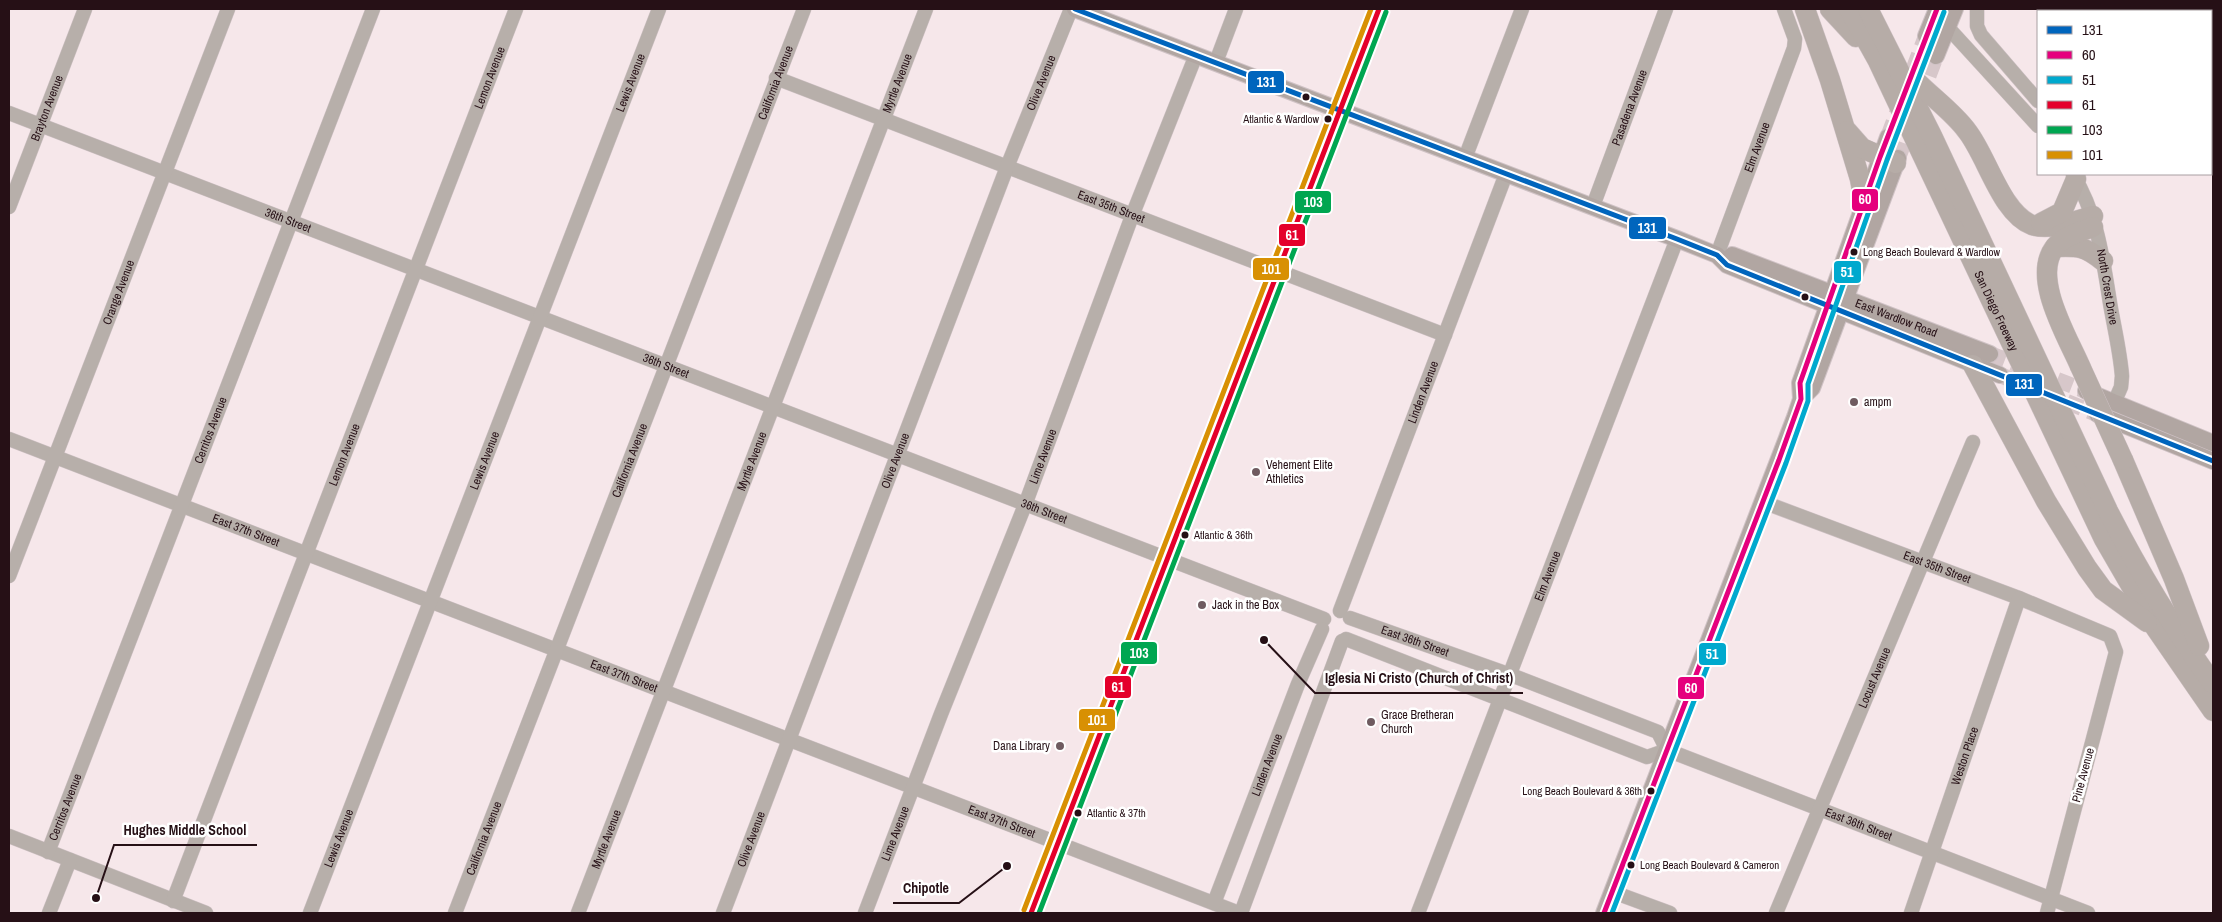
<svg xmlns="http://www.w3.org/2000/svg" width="2222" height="922" font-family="'Archivo Narrow',sans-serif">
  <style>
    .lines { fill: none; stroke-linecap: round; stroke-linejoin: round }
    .major-tunnel { stroke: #d7c7ca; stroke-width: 16; stroke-dasharray: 16 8; stroke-linecap: butt }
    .minor-casing { stroke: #cfc2c5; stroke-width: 15 }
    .major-casing { stroke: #cfc2c5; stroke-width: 18 }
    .highway-casing { stroke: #cfc2c5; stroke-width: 21 }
    .minor { stroke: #b7afaa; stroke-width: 14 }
    .major { stroke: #b1a6a2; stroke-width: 16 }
    .highway { stroke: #b6aca7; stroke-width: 20 }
    .highway-bridge-casing { stroke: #cfc2c5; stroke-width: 21; stroke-linecap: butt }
    .highway-bridge { stroke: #b6aca7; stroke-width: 20 }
    .bus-1-casing { stroke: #fff; stroke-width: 9 }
    .bus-2-casing { stroke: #fff; stroke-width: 9 }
    .bus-3-casing { stroke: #fff; stroke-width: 9 }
    .bus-4-casing { stroke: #fff; stroke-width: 9 }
    .bus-5-casing { stroke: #fff; stroke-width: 9 }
    .bus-6-casing { stroke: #fff; stroke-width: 9 }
    .bus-1 { stroke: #0065bd; stroke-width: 5 }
    .bus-2 { stroke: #e5007d; stroke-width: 5 }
    .bus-3 { stroke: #00a9ce; stroke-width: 5 }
    .bus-4 { stroke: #e4002b; stroke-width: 5 }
    .bus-5 { stroke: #00a651; stroke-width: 5 }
    .bus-6 { stroke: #d89003; stroke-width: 5 }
    .bus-dot { fill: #261016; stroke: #fff; stroke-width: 2 }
    .poi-dot { fill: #6f5b60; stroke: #fff; stroke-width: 2 }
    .labels { text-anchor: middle; stroke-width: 5; stroke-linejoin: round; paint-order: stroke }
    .bus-label { font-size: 11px; fill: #261016; stroke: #fff; text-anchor: start }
    .street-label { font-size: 12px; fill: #261016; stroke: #fff }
    .poi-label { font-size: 12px; fill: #261016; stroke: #fff; text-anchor: start }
    .leader { fill: none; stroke: #261016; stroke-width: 2 }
    .callout-dot { fill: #261016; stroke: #fff; stroke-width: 2 }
    .callout-label { font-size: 14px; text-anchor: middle; font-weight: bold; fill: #261016; stroke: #fff; stroke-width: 5; stroke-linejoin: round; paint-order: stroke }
    .line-badge { stroke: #fff; stroke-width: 2 }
    .badge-label { font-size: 14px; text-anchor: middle; font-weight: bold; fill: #fff }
  </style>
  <rect width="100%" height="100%" fill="#f6e7ea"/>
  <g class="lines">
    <g class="major-tunnel">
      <polyline points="1920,98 1936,56"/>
      <polyline points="1888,137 1926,36"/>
      <polyline points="1898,158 1912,121"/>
      <polyline points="1990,354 2086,391"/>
      <polyline points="2000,375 2097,414"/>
    </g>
    <defs>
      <g id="minor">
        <polyline points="1977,9 1977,26 1981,35 2038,101"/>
        <polyline points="2110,9 2113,11"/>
        <polyline points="1941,20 2038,126"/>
        <polyline points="1216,62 1236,9"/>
        <path id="s1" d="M776 78 1445 335"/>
        <path id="s2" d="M9 113 1324 619"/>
        <polyline points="2211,154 2213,158"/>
        <polyline points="1465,158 1522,9"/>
        <path id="s3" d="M2073 175C2097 213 2103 259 2110 303 2114 327 2120 351 2122 376L2121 387 2114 403"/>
        <path id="s4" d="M1593 206 1666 9"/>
        <path id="s5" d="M9 207 85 9"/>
        <path id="s6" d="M1717 255 1794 48 1795 39 1784 9"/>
        <path id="s7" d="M9 439 1239 913"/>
        <path id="s8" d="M1763 502 2019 598 2110 636 2116 652 2047 913"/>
        <path id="s9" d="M9 576 228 9"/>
        <path id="s10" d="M1340 611 1506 174"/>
        <path id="s11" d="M1350 618 1511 675 1658 732 1667 750"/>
        <path id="s12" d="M1346 639 1647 757 1667 750 2088 913"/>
        <polyline points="9,836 206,913"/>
        <path id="s13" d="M48 852 373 9"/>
        <polyline points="1613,892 1670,913"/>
        <path id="s14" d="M173 901C286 603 403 306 516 9"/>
        <path id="s15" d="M1214 903 1298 684 1322 629"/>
        <polyline points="49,913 70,860"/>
        <path id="s16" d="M310 913 659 9"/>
        <path id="s17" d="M455 913 804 9"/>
        <path id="s18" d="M578 913 926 9"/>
        <path id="s19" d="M723 913 1007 167 1071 9"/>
        <path id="s20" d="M865 913 941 714 1025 505 1132 216 1196 55"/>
        <polyline points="1241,913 1342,641"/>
        <path id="s21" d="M1418 913 1677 239"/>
        <path id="s22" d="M1776 913 1973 442"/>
        <path id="s23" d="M1911 913 2019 598"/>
      </g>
      <g id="major">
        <polyline points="1075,9 1677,239 1717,255 1727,265 2000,375"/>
        <polyline points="1926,36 1937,9"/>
        <polyline points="1936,56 1955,9"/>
        <path id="s24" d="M1732 255 1990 354"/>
        <polyline points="2086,391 2213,443"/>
        <polyline points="1801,399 1812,388 1898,158"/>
        <polyline points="2097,414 2213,461"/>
        <polyline points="1031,913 1379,9"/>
        <polyline points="1604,913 1795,417 1801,399 1800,383 1888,137"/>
      </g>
      <g id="highway">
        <polyline points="1805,9 1830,80 1860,179 1864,201"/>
        <polyline points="1830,9 1856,37"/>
        <path id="s25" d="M1849 9 1878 61 2104 539 2155 627 2213 711"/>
        <path d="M1868 9 1932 136 2108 511C2139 572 2174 629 2213 684"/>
        <path d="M1917 82C1933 98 1954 113 1967 131 1987 156 2001 213 2032 225 2050 231 2075 221 2093 216"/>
        <polyline points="1847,131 1862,148 1896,163"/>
        <polyline points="2041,223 2062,212 2076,179"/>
        <path d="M2055 247C2078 246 2085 246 2103 261"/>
        <polyline points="1973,365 2046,501 2087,568 2103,590 2147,622"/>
        <path d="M2080 366C2067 336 2031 277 2055 247 2064 236 2080 232 2093 227"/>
        <polyline points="2123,460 2174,579 2199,646"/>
      </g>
    </defs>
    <use href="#minor" class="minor-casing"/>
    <use href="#major" class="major-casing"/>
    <use href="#highway" class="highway-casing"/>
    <use href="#minor" class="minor"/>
    <use href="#major" class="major"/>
    <use href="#highway" class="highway"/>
    <defs>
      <polyline id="highway-bridge" points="2080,366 2123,460"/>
    </defs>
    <use href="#highway-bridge" class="highway-bridge-casing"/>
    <use href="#highway-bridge" class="highway-bridge"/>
    <defs>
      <polyline id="bus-1" points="1075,9 1677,239 1717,255 1727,265 2213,461"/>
      <polyline id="bus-2" points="1604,913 1779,460 1801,399 1800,383 1880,157 1937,9"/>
      <polyline id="bus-3" points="1612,913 1786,463 1808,401 1808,384 1887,160 1944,12"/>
      <polyline id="bus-4" points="1031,913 1379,9"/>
      <polyline id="bus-5" points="1039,913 1386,12"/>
      <polyline id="bus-6" points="1024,910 1371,9"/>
    </defs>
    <use href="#bus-1" class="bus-1-casing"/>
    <use href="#bus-2" class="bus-2-casing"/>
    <use href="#bus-3" class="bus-3-casing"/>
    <use href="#bus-4" class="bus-4-casing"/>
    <use href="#bus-5" class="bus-5-casing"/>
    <use href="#bus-6" class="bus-6-casing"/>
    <use href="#bus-1" class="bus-1"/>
    <use href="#bus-2" class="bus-2"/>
    <use href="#bus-3" class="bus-3"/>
    <use href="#bus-4" class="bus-4"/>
    <use href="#bus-5" class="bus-5"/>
    <use href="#bus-6" class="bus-6"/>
  </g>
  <g class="bus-dot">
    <circle cx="1306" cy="97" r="4.5"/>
    <circle cx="1328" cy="119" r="4.5"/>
    <circle cx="1854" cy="252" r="4.5"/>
    <circle cx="1805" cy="297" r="4.5"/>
    <circle cx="1185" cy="535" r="4.5"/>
    <circle cx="1651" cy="791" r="4.5"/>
    <circle cx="1078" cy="813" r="4.5"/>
    <circle cx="1631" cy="865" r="4.5"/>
  </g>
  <g class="poi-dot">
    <circle cx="1854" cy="402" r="5"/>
    <circle cx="1256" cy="472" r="5"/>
    <circle cx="1202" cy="605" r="5"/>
    <circle cx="1371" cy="722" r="5"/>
    <circle cx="1060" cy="746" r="5"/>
  </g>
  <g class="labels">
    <g class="bus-label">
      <text x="1319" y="123" text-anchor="end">Atlantic &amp; Wardlow</text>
      <text x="1863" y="256">Long Beach Boulevard &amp; Wardlow</text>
      <text x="1194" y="539">Atlantic &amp; 36th</text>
      <text x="1642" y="795" text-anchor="end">Long Beach Boulevard &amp; 36th</text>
      <text x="1087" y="817">Atlantic &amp; 37th</text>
      <text x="1640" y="869">Long Beach Boulevard &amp; Cameron</text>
    </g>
    <g class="street-label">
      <text dy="4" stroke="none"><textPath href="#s14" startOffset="882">Lemon Avenue</textPath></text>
      <text dy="4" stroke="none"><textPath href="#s16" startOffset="890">Lewis Avenue</textPath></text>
      <text dy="4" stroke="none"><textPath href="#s17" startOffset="890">California Avenue</textPath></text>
      <text dy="4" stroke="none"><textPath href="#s18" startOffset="889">Myrtle Avenue</textPath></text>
      <text dy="4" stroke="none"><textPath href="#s19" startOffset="889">Olive Avenue</textPath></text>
      <text dy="4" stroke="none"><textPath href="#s4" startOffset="105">Pasadena Avenue</textPath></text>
      <text dy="4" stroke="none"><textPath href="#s5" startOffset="106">Brayton Avenue</textPath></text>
      <text dy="4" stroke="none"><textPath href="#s6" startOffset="115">Elm Avenue</textPath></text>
      <text dy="4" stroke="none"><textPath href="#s1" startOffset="359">East 35th Street</textPath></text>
      <text dy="4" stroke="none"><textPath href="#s2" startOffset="299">36th Street</textPath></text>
      <text dy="4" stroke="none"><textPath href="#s3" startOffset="118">North Crest Drive</textPath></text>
      <text dy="4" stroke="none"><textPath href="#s9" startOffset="304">Orange Avenue</textPath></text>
      <text dy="4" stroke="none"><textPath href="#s25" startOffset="336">San Diego Freeway</textPath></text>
      <text dy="4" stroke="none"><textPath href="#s24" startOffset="176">East Wardlow Road</textPath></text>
      <text dy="4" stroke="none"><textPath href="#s2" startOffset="704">36th Street</textPath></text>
      <text dy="4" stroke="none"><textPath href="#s10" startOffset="234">Linden Avenue</textPath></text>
      <text dy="4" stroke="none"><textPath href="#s13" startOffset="452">Cerritos Avenue</textPath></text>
      <text dy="4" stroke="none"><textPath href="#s14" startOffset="478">Lemon Avenue</textPath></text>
      <text dy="4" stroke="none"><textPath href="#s20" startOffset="490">Lime Avenue</textPath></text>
      <text dy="4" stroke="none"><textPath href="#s16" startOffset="485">Lewis Avenue</textPath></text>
      <text dy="4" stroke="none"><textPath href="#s17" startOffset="485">California Avenue</textPath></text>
      <text dy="4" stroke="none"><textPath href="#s18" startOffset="484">Myrtle Avenue</textPath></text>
      <text dy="4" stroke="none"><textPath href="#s19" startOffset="484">Olive Avenue</textPath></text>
      <text dy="4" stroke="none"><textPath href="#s2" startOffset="1109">36th Street</textPath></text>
      <text dy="4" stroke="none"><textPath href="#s7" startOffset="254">East 37th Street</textPath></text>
      <text dy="4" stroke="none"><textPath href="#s8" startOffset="186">East 35th Street</textPath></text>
      <text dy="4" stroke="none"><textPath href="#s21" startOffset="361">Elm Avenue</textPath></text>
      <text dy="4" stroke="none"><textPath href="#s11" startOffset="69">East 36th Street</textPath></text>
      <text dy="4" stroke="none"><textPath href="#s7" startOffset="659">East 37th Street</textPath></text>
      <text dy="4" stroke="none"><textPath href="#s22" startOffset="255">Locust Avenue</textPath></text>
      <text dy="4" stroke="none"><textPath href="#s23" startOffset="166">Weston Place</textPath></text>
      <text dy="4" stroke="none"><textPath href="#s15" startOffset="148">Linden Avenue</textPath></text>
      <text transform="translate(2083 775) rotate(-75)" y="4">Pine Avenue</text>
      <text dy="4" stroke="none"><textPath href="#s13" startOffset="48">Cerritos Avenue</textPath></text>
      <text dy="4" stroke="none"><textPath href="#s7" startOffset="1064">East 37th Street</textPath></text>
      <text dy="4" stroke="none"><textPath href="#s12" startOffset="550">East 36th Street</textPath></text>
      <text dy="4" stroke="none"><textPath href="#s20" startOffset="85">Lime Avenue</textPath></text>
      <text dy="4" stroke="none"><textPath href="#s16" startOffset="80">Lewis Avenue</textPath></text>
      <text dy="4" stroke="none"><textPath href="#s17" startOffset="80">California Avenue</textPath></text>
      <text dy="4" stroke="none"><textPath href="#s18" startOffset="79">Myrtle Avenue</textPath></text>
      <text dy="4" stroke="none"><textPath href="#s19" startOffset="79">Olive Avenue</textPath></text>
    </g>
    <g class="poi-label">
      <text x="1864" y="406">ampm</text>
      <text x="1266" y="469">Vehement Elite<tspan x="1266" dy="14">Athletics</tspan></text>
      <text x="1212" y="609">Jack in the Box</text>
      <text x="1381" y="719">Grace Bretheran<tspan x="1381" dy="14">Church</tspan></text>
      <text x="1050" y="750" text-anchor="end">Dana Library</text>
    </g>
  </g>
  <path class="leader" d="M1264 640L1315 693H1523M96 898L114 845H257M1007 866L959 903H893"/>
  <g class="callout-dot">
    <circle cx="1264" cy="640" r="5"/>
    <circle cx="96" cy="898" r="5"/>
    <circle cx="1007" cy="866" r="5"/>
  </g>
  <g class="callout-label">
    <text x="1419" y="683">Iglesia Ni Cristo (Church of Christ)</text>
    <text x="185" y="835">Hughes Middle School</text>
    <text x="926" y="893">Chipotle</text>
  </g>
  <g class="line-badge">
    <rect x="1247" y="70" width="38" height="24" rx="5" fill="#0065bd"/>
    <rect x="1851" y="188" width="28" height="24" rx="5" fill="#e5007d"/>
    <rect x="1294" y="190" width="38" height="24" rx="5" fill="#00a651"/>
    <rect x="1628" y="216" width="39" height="24" rx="5" fill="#0065bd"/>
    <rect x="1278" y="223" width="28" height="24" rx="5" fill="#e4002b"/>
    <rect x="1252" y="257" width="38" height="24" rx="5" fill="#d89003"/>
    <rect x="1833" y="260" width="29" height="24" rx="5" fill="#00a9ce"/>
    <rect x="2005" y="373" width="38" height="24" rx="5" fill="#0065bd"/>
    <rect x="1120" y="641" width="38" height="24" rx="5" fill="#00a651"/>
    <rect x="1698" y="642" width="29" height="24" rx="5" fill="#00a9ce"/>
    <rect x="1104" y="675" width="28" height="24" rx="5" fill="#e4002b"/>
    <rect x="1677" y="676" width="28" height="24" rx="5" fill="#e5007d"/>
    <rect x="1078" y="708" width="38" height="24" rx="5" fill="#d89003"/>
  </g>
  <g class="badge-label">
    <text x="1266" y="87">131</text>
    <text x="1865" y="204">60</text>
    <text x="1313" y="207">103</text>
    <text x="1647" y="233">131</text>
    <text x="1292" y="240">61</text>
    <text x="1271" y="274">101</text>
    <text x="1847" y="277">51</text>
    <text x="2024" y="389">131</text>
    <text x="1139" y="658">103</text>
    <text x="1712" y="659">51</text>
    <text x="1118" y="692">61</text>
    <text x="1691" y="693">60</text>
    <text x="1097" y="725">101</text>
  </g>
  <rect width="2222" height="922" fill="none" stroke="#261016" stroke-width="20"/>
  <rect x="2037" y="10" width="175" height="165" fill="#ffffff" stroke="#a89fa2"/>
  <rect x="2047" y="26" width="25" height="8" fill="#0065bd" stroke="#a89fa2"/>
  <text x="2082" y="35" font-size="15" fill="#261016">131</text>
  <rect x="2047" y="51" width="25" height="8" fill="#e5007d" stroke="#a89fa2"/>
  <text x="2082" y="60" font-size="15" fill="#261016">60</text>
  <rect x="2047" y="76" width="25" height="8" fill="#00a9ce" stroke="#a89fa2"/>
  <text x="2082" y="85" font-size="15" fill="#261016">51</text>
  <rect x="2047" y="101" width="25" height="8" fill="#e4002b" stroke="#a89fa2"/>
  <text x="2082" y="110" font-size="15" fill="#261016">61</text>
  <rect x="2047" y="126" width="25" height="8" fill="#00a651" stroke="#a89fa2"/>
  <text x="2082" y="135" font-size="15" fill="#261016">103</text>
  <rect x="2047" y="151" width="25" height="8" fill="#d89003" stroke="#a89fa2"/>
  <text x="2082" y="160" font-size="15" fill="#261016">101</text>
</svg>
